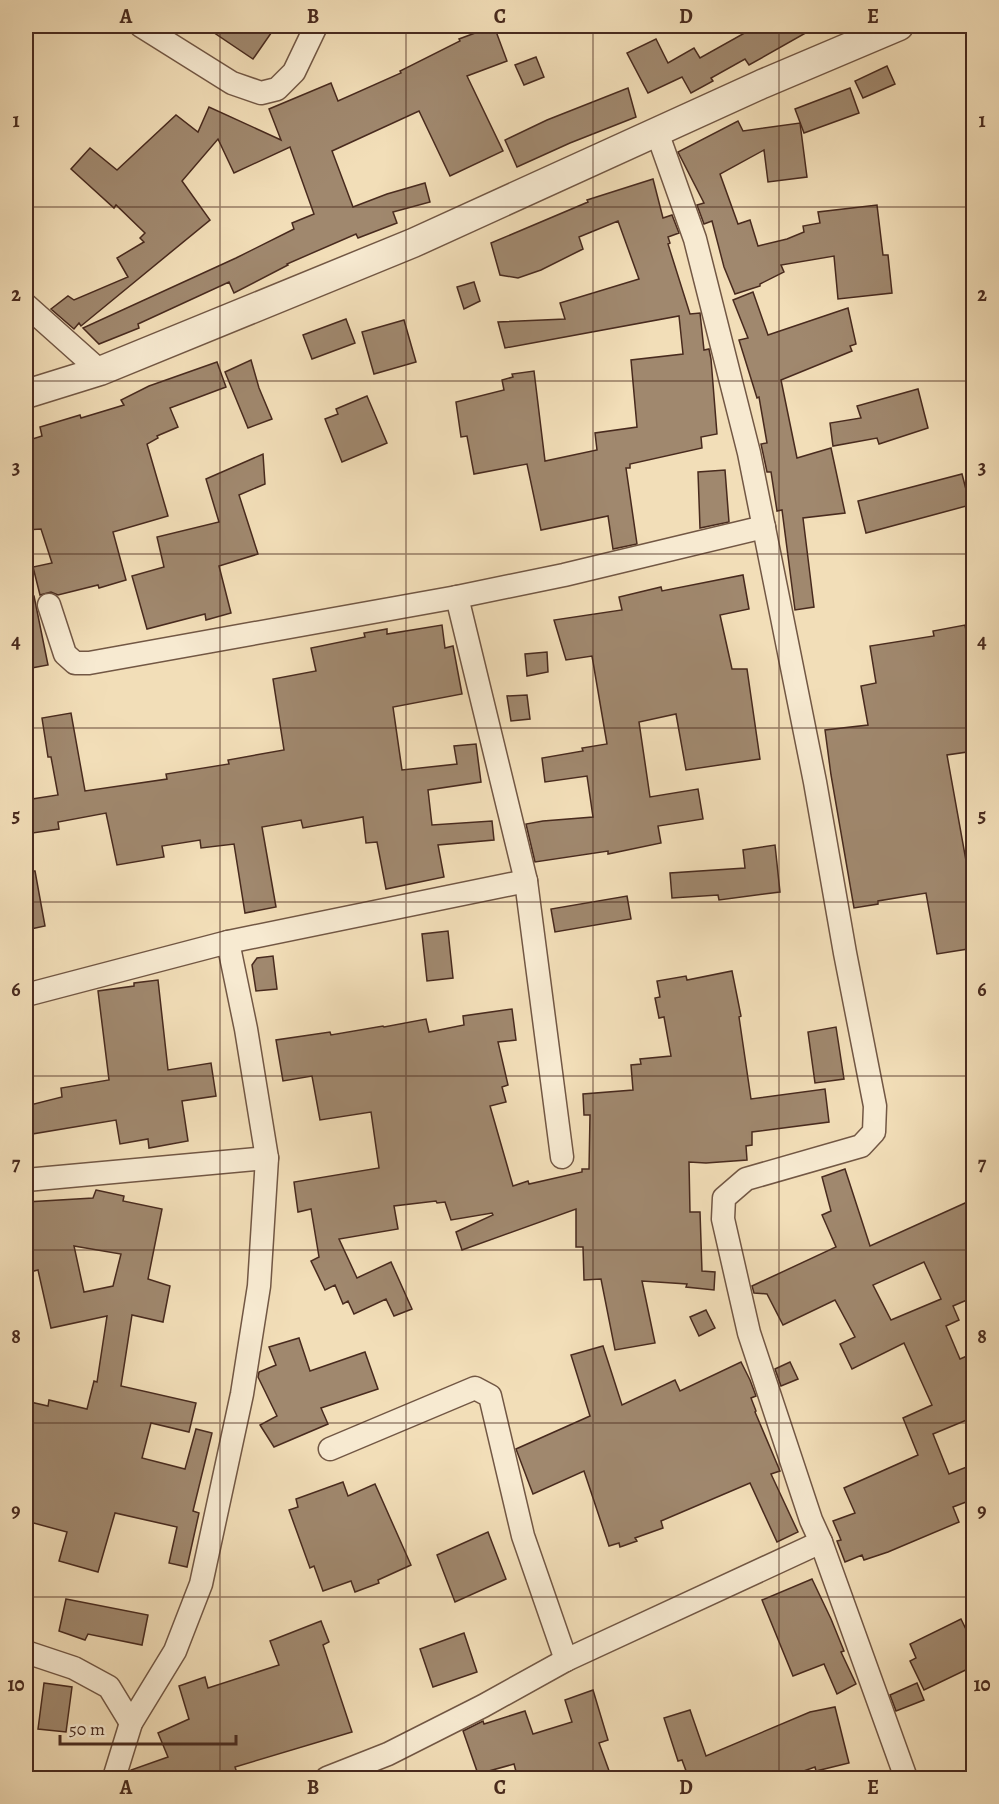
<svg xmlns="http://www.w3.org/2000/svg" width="999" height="1804" font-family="Alegreya,serif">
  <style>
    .building { fill: #a0886e; stroke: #482a1e; stroke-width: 1.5; fill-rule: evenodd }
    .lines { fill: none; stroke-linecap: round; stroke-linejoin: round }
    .minor-casing { stroke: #725744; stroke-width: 25 }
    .tertiary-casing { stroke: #725744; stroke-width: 31 }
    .minor { stroke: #f7ead1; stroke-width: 22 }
    .tertiary { stroke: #f7ead1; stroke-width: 28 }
    .grid { fill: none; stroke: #482a1e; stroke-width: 1.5; stroke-opacity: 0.55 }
    .neatline { fill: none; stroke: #482a1e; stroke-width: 2 }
    .grid-label { font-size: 20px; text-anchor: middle; font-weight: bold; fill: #482a1e }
  </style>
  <rect width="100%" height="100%" fill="#f2deb8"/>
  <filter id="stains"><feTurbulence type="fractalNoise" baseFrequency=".00333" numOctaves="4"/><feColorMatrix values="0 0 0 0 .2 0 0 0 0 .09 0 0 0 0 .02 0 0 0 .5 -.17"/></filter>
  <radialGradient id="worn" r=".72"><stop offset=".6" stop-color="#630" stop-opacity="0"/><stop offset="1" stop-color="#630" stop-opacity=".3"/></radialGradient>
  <g class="building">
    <polygon points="204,26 276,26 253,59"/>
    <polygon points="494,26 507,61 467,76 503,151 450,176 419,111 332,151 353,207 387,194 425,183 430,202 393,212 397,223 358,238 356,234 287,264 288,265 234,293 229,282 138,324 139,328 99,344 83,328 236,258 294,229 292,223 314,214 290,147 234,173 218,139 182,181 210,220 81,326 79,323 74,329 51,309 68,296 74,300 128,277 117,258 144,242 140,238 145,233 116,205 114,208 71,169 90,148 117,170 176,115 198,132 209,107 281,140 269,109 331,83 338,101 401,73 400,71 460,41 459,39"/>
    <polygon points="757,26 818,26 749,65 745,59 711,78 713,81 691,93 682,77 648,93 627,53 656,39 668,63 694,48 700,58"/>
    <polygon points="536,57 544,77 524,85 515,65"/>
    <polygon points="887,66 895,84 863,98 855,81"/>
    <polygon points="628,88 636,117 570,143 517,167 505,140 547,120"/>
    <polygon points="850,88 859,113 804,133 795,109"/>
    <polygon points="738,121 743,131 800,123 807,177 768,182 764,150 720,174 738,224 750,220 758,246 787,239 804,232 803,226 820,223 818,212 877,205 883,255 888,255 892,293 838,299 834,256 781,265 784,272 760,284 760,286 735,294 724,267 712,221 704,224 697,205 704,203 678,152"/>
    <polygon points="653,179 663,218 672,215 679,233 668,237 670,243 668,244 690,314 700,313 704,350 709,349 711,359 717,434 701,437 702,448 630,464 630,468 626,468 637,544 613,549 608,516 541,530 527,464 474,474 467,436 461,437 456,402 504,390 502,380 513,377 512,374 534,371 545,461 597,450 595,433 637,427 631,360 683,354 679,316 505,348 498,322 565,319 560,303 639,279 618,221 579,237 583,249 541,270 518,278 500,275 491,243 588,202 587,200"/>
    <polygon points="474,282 480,301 464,309 457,287"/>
    <polygon points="753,292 768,335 848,308 856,344 850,346 852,351 781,380 797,458 831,448 845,513 803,518 814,607 795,610 782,510 777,511 771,472 767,472 761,444 767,443 759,397 757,398 739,340 748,338 733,300"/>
    <polygon points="346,319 355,343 312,359 303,335"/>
    <polygon points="404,320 416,362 374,374 362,332"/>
    <polygon points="251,360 259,388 272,419 248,428 225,372"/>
    <polygon points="217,362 226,387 170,408 178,427 157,436 158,438 147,444 168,516 113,532 126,580 99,588 98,585 58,595 51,592 40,595 33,567 52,563 41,529 26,530 26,441 42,436 40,427 80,415 81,418 124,405 121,400 149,386"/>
    <polygon points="918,389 928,428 879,444 877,438 833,446 830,423 861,418 857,406"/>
    <polygon points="367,396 387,443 342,462 325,419 338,414 336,409"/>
    <polygon points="263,454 265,484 239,495 258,554 219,566 231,613 206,620 205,614 147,629 132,576 164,567 157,537 219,522 206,479"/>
    <polygon points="725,470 729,522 700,528 698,472"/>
    <polygon points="962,474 970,505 866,533 858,501"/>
    <polygon points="743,575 749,609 720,615 732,669 747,669 760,759 686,770 676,714 639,722 650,797 698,789 703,819 658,826 661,843 608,854 608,851 535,862 526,824 543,821 593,817 587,776 545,782 542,758 583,751 582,748 607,744 592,656 566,660 554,620 622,610 619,597 661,587 662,591"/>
    <polygon points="34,596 48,665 26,669 26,597"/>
    <polygon points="442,625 445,648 453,646 462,694 393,707 402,770 457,764 454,746 476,744 481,782 428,790 432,825 492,821 494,840 438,845 444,877 386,889 377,842 366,843 363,817 303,828 301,820 262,827 276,907 245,913 234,844 201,848 200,840 162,846 164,857 117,865 106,813 58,822 59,829 26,834 26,800 58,795 51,757 48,757 42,718 71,713 85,791 167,779 166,774 229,764 228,760 284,750 273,679 316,671 311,648 365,637 364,633 387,629 387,634"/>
    <polygon points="965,625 974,671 974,751 947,755 974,905 974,948 937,954 926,893 878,901 878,904 854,908 831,775 825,730 868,725 861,686 876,683 870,646 934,636 933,631"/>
    <polygon points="547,652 548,672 527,676 525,654"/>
    <polygon points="527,695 530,719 511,721 507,696"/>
    <polygon points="775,845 780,892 719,900 718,895 672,898 670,873 745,868 743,850"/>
    <polygon points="26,871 35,871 45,926 26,930"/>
    <polygon points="627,896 631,919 555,932 551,909"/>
    <polygon points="448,931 453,978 427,981 422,934"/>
    <polygon points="273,956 277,989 256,991 252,965 257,958"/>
    <polygon points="732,971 741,1016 739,1017 751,1099 825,1089 829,1122 752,1132 752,1145 746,1146 747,1160 706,1163 689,1162 690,1212 700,1212 702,1271 715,1272 714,1290 686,1287 687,1284 642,1281 655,1343 615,1350 601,1279 584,1280 583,1247 576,1247 576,1209 462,1250 456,1232 493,1215 492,1213 451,1220 445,1202 437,1203 436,1201 394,1206 398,1229 339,1239 357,1278 391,1262 412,1309 394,1316 386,1299 354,1314 348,1301 343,1304 335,1285 325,1290 311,1261 319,1257 311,1209 298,1212 294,1182 379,1168 371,1112 320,1120 312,1076 283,1081 276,1040 330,1032 331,1035 383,1026 384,1027 426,1019 429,1032 464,1025 463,1016 512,1009 516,1040 498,1042 508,1085 502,1087 506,1102 490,1106 513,1186 528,1181 529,1184 582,1172 582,1169 589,1169 590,1115 584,1115 583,1094 633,1090 631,1065 641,1064 640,1059 671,1056 664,1017 659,1018 655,998 660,997 657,981 686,976 687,980"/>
    <polygon points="158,980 168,1070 211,1063 216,1096 182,1101 188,1141 149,1148 148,1139 120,1144 116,1120 26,1135 26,1106 62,1097 61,1088 109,1080 98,991 134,986 134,983"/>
    <polygon points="836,1027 844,1079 815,1083 808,1032"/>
    <path d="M845 1169 870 1246 974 1199V1297L953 1306 959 1320 946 1326 960 1359 974 1353V1417L933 1434 949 1474 974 1464V1499L953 1507 959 1522 888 1552 864 1560 862 1555 845 1562 837 1541 841 1540 833 1521 855 1513 844 1488 918 1455 903 1418 932 1405 904 1343 852 1369 840 1344 855 1337 835 1300 783 1325 767 1294 754 1293 752 1286 836 1247 822 1215 831 1211 822 1177ZM924 1262 941 1299 891 1320 873 1285Z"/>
    <path d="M96 1190 124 1196 123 1201 162 1209 148 1279 170 1286 163 1322 132 1315 121 1386 196 1403 189 1432 151 1423 142 1458 185 1469 196 1429 212 1433 193 1511 199 1513 187 1567 169 1563 177 1527 115 1513 98 1572 59 1561 67 1532 26 1521V1401L48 1406 49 1400 87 1409 94 1381 97 1382 107 1316 51 1328 38 1270 26 1273V1202L93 1198ZM74 1246 121 1254 113 1286 84 1292Z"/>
    <polygon points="706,1310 715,1328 699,1336 690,1317"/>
    <polygon points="299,1338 310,1371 365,1352 378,1389 321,1408 328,1424 274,1447 260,1425 277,1416 258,1377 259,1372 276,1365 269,1347"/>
    <polygon points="603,1346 622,1405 675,1380 680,1391 741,1362 750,1380 756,1396 751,1398 756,1411 755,1412 780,1471 771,1474 798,1532 777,1542 750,1483 661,1521 663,1528 635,1538 637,1541 620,1547 619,1543 609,1546 584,1471 533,1494 516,1449 590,1416 571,1355"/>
    <polygon points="790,1362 798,1379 781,1386 775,1369"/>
    <polygon points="343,1482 348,1496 375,1484 411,1565 378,1580 379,1583 355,1592 351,1581 323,1591 314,1566 310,1568 289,1510 298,1507 296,1499"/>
    <polygon points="488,1532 506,1579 455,1602 437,1555"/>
    <polygon points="812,1579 831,1619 844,1651 841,1652 856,1684 837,1694 824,1664 793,1676 762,1600"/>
    <polygon points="66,1599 148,1615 142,1645 88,1634 85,1640 59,1631"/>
    <polygon points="961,1619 974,1646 974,1666 924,1690 910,1661 916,1658 910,1644"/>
    <polygon points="321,1621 329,1642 323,1645 352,1732 235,1767 239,1779 128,1779 131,1770 168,1757 158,1733 189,1719 179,1686 205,1677 208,1688 279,1665 270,1641"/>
    <polygon points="464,1633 477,1672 433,1687 420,1649"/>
    <polygon points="44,1683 72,1687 66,1732 38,1729"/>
    <polygon points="917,1683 924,1700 896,1711 890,1695"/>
    <polygon points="593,1690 608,1740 599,1743 612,1779 518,1779 514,1764 478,1774 463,1731 483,1721 484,1724 525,1711 533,1734 572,1722 565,1700"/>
    <polygon points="835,1707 849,1763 816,1771 815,1767 781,1779 689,1779 682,1760 678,1761 664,1718 690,1710 706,1756 810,1712"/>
  </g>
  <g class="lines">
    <defs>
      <g id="minor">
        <polyline points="141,26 232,83 261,93 277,89 294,72 316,26"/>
        <polyline points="657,132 695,239 749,453 815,782 845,953 875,1106 874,1132 861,1146 746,1179 724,1198 723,1219 749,1333 811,1520 821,1542 906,1778"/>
        <polyline points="26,305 100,371"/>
        <polyline points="457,597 526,881 562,1157"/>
        <polyline points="49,605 65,654 75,663 89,663 457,597 564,575 764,527"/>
        <polyline points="26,995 228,942 526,881"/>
        <polyline points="26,1180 267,1158"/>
        <polyline points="330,1449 475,1388 490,1396 523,1536 566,1660"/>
        <polyline points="26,1652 74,1668 109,1687 131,1723"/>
        <polyline points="114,1778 131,1723 175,1651 201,1584 242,1394 259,1286 267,1158 246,1029 228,942"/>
        <polyline points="327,1778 388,1754 483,1706 566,1660 821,1542"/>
      </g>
      <polyline id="tertiary" points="26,394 100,371 413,243 762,84 899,26"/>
    </defs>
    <use href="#minor" class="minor-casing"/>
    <use href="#tertiary" class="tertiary-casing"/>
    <use href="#minor" class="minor"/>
    <use href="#tertiary" class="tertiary"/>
  </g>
  <path class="grid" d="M220 26V1778M406 26V1778M593 26V1778M779 26V1778M26 207H974M26 381H974M26 554H974M26 728H974M26 902H974M26 1076H974M26 1250H974M26 1423H974M26 1597H974"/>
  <rect width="999" height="1804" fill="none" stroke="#f2deb8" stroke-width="66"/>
  <path d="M60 1735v9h176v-9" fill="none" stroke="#482a1e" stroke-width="3"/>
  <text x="69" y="1735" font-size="18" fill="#482a1e" stroke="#f7ead1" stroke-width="4.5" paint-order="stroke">50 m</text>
  <rect x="33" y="33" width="933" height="1738" class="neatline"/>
  <g class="grid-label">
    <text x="126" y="23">A</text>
    <text x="313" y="23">B</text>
    <text x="500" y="23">C</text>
    <text x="686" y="23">D</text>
    <text x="873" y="23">E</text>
    <text x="16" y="127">1</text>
    <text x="982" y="127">1</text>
    <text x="16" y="301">2</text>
    <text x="982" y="301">2</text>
    <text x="16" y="474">3</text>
    <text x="982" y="474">3</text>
    <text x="16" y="648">4</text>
    <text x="982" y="648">4</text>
    <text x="16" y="822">5</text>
    <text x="982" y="822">5</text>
    <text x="16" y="996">6</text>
    <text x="982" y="996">6</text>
    <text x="16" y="1170">7</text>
    <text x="982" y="1170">7</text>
    <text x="16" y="1343">8</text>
    <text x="982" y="1343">8</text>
    <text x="16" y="1517">9</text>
    <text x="982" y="1517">9</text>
    <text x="16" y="1691">10</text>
    <text x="982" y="1691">10</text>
    <text x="126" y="1794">A</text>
    <text x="313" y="1794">B</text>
    <text x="500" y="1794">C</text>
    <text x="686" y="1794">D</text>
    <text x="873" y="1794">E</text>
  </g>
  <rect width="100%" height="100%" filter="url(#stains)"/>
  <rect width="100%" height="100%" fill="url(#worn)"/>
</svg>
